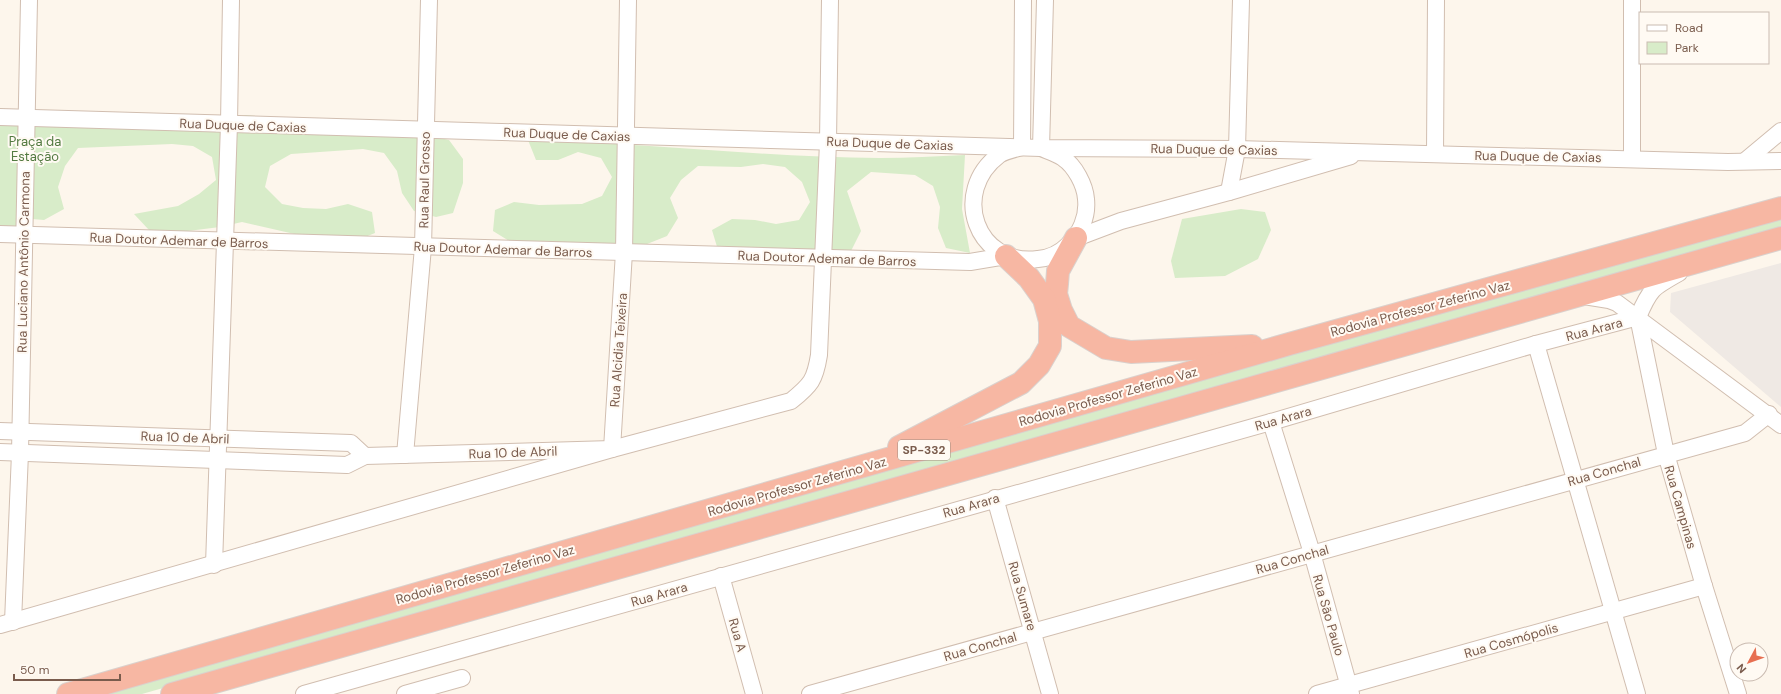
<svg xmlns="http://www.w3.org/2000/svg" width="1781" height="694" font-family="'DM Sans',sans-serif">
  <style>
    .industrial { fill: #efe9e4 }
    .green { fill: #d8ecc9 }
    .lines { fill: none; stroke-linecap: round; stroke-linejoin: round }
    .minor-casing { stroke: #d1beb0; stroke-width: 18 }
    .highway-casing { stroke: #dad1cd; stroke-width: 24 }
    .minor { stroke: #fff; stroke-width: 16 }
    .highway { stroke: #f7b7a3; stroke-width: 22 }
    .labels { text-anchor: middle; stroke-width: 4; stroke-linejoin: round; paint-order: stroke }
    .shield { fill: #fffaf3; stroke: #a28b7f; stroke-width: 1 }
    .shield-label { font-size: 12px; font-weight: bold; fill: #7a5c4d }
    .street-label { font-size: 13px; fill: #7a5c4d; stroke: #fffaf3 }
    .park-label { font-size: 13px; fill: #537a41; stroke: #fffaf3 }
  </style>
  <rect width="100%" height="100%" fill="#fdf6ec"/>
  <polygon class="industrial" points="1781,263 1781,407 1670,312 1671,293"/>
  <g class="green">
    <polygon points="0,114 220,120 246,115 427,135 449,140 463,159 463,183 453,213 436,217 414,211 402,193 397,171 384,153 363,149 291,154 270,166 265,187 282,204 303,208 326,209 348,204 372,212 375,233 355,241 312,238 242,222 220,227 172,233 149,230 134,214 178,206 199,194 216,180 212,157 193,146 172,144 78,148 65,166 58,187 64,209 44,220 20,218 20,230 0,228"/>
    <path d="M528 140C645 143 762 157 880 158 908 158 936 156 965 155L962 209 970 253 946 248 938 228 940 207 933 186 915 175 871 172 847 191 861 231 851 251 718 250 712 230 732 219 755 220 776 224 799 220 810 202 802 182 785 167 763 164 741 167 698 166 681 180 670 198 678 218 667 236 647 244 625 247 511 242 493 231 495 210 514 202 539 205 582 204 602 196 612 177 601 158 578 152 558 160H536Z"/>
    <polygon points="1241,209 1265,212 1271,230 1258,259 1225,276 1175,278 1171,261 1182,219"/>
    <polygon points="1781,216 1781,230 1464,318 142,694 97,694"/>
  </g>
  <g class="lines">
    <defs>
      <g id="minor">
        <path d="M1023 0 1022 147C1015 149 1005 151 999 155 950 192 976 267 1038 259 1050 258 1059 254 1068 245 1080 234 1088 217 1086 199 1085 185 1075 166 1063 158 1056 153 1048 151 1041 148L1045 0"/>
        <polyline points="0,117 1041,148 1237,149 1728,162 1781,161"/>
        <polyline points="1435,154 1436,0"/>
        <polyline points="1632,159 1632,0"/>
        <polyline points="1745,161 1781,131"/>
        <polyline points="1229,192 1237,149 1241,0"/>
        <polyline points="0,234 970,262 1006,256"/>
        <polyline points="1076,238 1121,221 1229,192 1351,156"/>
        <polyline points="1584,296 1609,300 1617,303 1781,425"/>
        <polyline points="1638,317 1666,454 1704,586 1738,694"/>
        <path d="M1638 317C1650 289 1652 288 1679 273"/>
        <polyline points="1536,344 1637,694"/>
        <polyline points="1271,422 1312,553 1351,694"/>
        <polyline points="0,431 351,443 365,456"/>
        <polyline points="0,452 347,465 365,456 612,449 624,252 628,0"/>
        <polyline points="405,455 423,247 429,0"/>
        <polyline points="995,498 1050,694"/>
        <polyline points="214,565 229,124 231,0"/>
        <polyline points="721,576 754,694"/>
        <polyline points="13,622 20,453 29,0"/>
        <path d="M0 625 612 449 791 401C811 385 815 380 819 355L828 142 830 0"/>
        <polyline points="304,694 1271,422 1536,344 1638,317"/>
        <polyline points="405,694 462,678"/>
        <polyline points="810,694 1745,433 1769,414"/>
        <polyline points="1317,694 1704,586"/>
      </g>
      <g id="highway">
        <polyline points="1076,238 1058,271 1057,284 1056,294 1061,310 1069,326 1106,348 1131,352 1252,346"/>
        <polyline points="899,447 1021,383 1039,365 1050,346 1050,321 1044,299 1029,278 1006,256"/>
        <polyline points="68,694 1289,344 1781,208"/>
        <polyline points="172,694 1781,238"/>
      </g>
    </defs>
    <use href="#minor" class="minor-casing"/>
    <use href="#highway" class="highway-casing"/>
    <use href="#minor" class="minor"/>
    <use href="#highway" class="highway"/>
  </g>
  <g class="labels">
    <rect class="shield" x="898" y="440" width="52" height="20" rx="3"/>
    <g class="shield-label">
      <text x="924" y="454">SP-332</text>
    </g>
    <g class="street-label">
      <text transform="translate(243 125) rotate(2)" y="5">Rua Duque de Caxias</text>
      <text transform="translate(567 134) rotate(2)" y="5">Rua Duque de Caxias</text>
      <text transform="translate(890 143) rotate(2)" y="5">Rua Duque de Caxias</text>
      <text transform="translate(1214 149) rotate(1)" y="5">Rua Duque de Caxias</text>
      <text transform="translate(1538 156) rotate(1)" y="5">Rua Duque de Caxias</text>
      <text transform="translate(424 180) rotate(-89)" y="5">Rua Raul Grosso</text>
      <text transform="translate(179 240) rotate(2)" y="5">Rua Doutor Ademar de Barros</text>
      <text transform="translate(503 249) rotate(2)" y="5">Rua Doutor Ademar de Barros</text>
      <text transform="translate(827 258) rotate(2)" y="5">Rua Doutor Ademar de Barros</text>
      <text transform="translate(23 262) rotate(-89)" y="5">Rua Luciano Antônio Carmona</text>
      <text transform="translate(1420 308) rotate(-15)" y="5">Rodovia Professor Zeferino Vaz</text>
      <text transform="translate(1594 329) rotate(-15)" y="5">Rua Arara</text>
      <text transform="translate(618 350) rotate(-86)" y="5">Rua Alcidia Teixeira</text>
      <text transform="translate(1108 396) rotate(-16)" y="5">Rodovia Professor Zeferino Vaz</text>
      <text transform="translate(1283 418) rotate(-16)" y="5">Rua Arara</text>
      <text transform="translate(185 437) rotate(2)" y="5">Rua 10 de Abril</text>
      <text transform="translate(513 452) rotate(-2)" y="5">Rua 10 de Abril</text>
      <text transform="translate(1604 471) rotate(-16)" y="5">Rua Conchal</text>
      <text transform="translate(797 486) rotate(-16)" y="5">Rodovia Professor Zeferino Vaz</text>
      <text transform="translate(971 505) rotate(-16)" y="5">Rua Arara</text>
      <text transform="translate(1681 507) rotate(74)" y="5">Rua Campinas</text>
      <text transform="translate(1292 559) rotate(-16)" y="5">Rua Conchal</text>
      <text transform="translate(485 574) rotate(-16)" y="5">Rodovia Professor Zeferino Vaz</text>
      <text transform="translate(659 594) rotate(-16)" y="5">Rua Arara</text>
      <text transform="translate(1023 596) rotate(74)" y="5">Rua Sumare</text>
      <text transform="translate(1329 615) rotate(74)" y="5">Rua São Paulo</text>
      <text transform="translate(738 635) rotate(74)" y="5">Rua A</text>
      <text transform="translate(1511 640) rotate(-16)" y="5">Rua Cosmópolis</text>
      <text transform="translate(980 646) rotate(-16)" y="5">Rua Conchal</text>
    </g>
    <g class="park-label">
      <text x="35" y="146">Praça da<tspan x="35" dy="15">Estação</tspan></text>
    </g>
  </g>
  <rect x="1639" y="12" width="130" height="52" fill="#fffaf3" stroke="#cabbb1"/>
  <rect x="1647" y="25" width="20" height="6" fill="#ffffff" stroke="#cabbb1"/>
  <text x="1675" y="32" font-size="12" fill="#7a5c4d">Road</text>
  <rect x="1647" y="42" width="20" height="12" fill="#d8ecc9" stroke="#cabbb1"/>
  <text x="1675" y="52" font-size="12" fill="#7a5c4d">Park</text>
  <g transform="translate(1749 662) rotate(229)"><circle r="19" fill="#fffaf3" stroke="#cabbb1"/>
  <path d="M0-3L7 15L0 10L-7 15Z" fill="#e76f51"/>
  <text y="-6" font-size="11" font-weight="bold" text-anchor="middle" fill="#7a5c4d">N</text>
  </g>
  <path d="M14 674v6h106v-6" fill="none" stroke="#7a5c4d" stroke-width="2"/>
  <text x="20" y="674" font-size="12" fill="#7a5c4d" stroke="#fffaf3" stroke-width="3" paint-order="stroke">50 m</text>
</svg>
